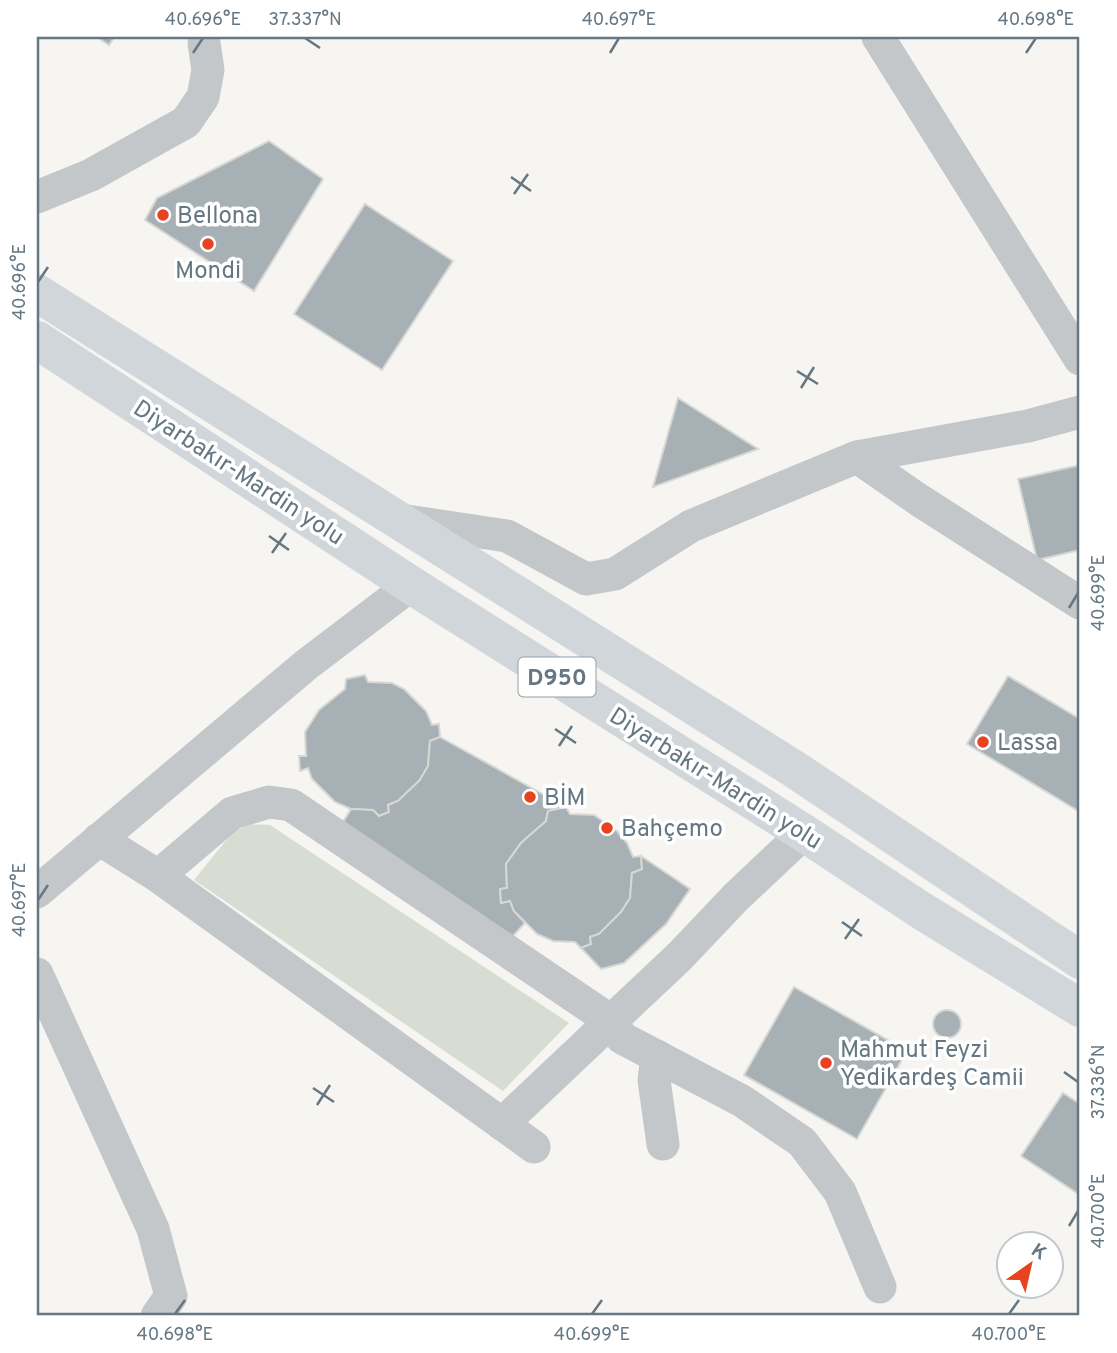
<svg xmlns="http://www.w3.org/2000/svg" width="1117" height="1353" font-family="Overpass,sans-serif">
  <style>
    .green { fill: #d7ddd3 }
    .building { fill: #a7b0b5; stroke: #d7d7d4; stroke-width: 2 }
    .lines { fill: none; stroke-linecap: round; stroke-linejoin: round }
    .minor { stroke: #c3c7ca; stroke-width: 33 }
    .highway { stroke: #d1d6da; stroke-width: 38 }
    .ticks { fill: none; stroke: #647783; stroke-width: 2.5 }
    .poi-dot { fill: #e74320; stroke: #fff; stroke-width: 2.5 }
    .labels { text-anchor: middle; stroke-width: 7; stroke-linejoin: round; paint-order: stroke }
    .shield { fill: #fff; stroke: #92a0a8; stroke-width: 2 }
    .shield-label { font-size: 23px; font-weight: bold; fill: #647783 }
    .poi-label { font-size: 24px; fill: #647783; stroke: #fff; text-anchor: start }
    .street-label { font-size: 24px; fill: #647783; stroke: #fff }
    .neatline { fill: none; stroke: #647783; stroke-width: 2.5 }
    .ticks-label { font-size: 18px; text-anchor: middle; fill: #647783 }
  </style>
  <rect width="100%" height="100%" fill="#f6f5f2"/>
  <polygon class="green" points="247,824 270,825 569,1023 503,1091 194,880 232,833"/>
  <g class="building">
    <polygon points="97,37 114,37 109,45"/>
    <polygon points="269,141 323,179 254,291 145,220 157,198"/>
    <polygon points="365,204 453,261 382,370 294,314"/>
    <polygon points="678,398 758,449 653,487"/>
    <polygon points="1080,465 1080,550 1037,560 1018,479"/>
    <polygon points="365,675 368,682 392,683 404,689 426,711 432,725 439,724 440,737 430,741 428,766 420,780 398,801 388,805 389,812 379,816 373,810 351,809 335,802 312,779 308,768 300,771 299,756 306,756 305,732 319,710 345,689 346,679"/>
    <polygon points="1008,676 1080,719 1080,812 967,744"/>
    <polygon points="440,737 566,807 548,811 546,821 521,843 506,864 507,888 500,889 501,903 510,901 514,911 525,923 512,937 343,822 351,809 373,810 379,816 389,812 388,805 398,801 420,780 428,766 430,741"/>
    <polygon points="566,807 570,814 594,815 617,831 627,843 633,857 641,856 642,869 632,873 630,898 621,912 599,934 590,937 591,944 581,948 575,942 553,941 537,934 514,911 510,901 501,903 500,889 507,888 506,864 521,843 546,821 548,811"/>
    <polygon points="641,856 690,889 666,924 624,963 601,969 581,948 591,944 590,937 599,934 621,912 630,898 632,873 642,869"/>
    <polygon points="794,987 907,1051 857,1139 744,1075"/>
    <circle cx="947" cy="1024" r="14"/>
    <polygon points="1063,1093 1080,1104 1080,1188 1077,1193 1021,1156"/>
  </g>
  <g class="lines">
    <g class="minor">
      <polyline points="878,37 1080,359"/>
      <polyline points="37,197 91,175 186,122 203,97 208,70 204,43"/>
      <polyline points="857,457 919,500 1080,603"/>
      <polyline points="400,520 507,536 586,579 615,574 691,526 857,457 1028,426 1080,412"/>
      <polyline points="99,839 158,876 534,1147"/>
      <polyline points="158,876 232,813 269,802 291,805 611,1021 622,1038 742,1101 802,1142 840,1192 880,1287"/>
      <polyline points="37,892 306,665 411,585"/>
      <polyline points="37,974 153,1229 171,1296 157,1316"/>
      <polyline points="657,1056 654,1080 663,1144"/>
      <polyline points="502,1124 680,956 736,897 804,833"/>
    </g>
    <g class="highway">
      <polyline points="37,293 794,769 1080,960"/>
      <polyline points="37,340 411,585 804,833 922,911 1080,1008"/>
    </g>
  </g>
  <path class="ticks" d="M305 38 320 48M193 53 203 38M610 53 619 38M1026 53 1036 38M511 177 531 191M514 194 528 174M38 282 48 267M797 371 818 384M801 388 814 367M269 536 289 550M272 553 286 533M1069 608 1078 593M555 729 576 743M559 746 572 726M38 900 48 885M842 922 862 936M845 939 859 919M1064 1072 1078 1082M313 1088 334 1102M317 1105 330 1085M1069 1226 1078 1211M175 1314 185 1300M592 1314 602 1300M1009 1314 1019 1300"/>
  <g class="poi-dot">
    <circle cx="163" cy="215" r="7"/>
    <circle cx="208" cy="244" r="7"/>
    <circle cx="983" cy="742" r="7"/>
    <circle cx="530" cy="797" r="7"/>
    <circle cx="607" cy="828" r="7"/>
    <circle cx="826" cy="1063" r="7"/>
  </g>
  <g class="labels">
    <rect class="shield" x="518.5" y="657.5" width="77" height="39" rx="5"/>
    <g class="shield-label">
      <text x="557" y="685">D950</text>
    </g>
    <g class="poi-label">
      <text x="177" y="223">Bellona</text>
      <text x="208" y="278" text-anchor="middle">Mondi</text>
      <text x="997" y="750">Lassa</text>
      <text x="544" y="805">BİM</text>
      <text x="621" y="836">Bahçemo</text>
      <text x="840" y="1057">Mahmut Feyzi<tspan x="840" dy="28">Yedikardeş Camii</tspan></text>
    </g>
    <g class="street-label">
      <text transform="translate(239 472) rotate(33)" y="8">Diyarbakır-Mardin yolu</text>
      <text transform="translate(716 778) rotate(32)" y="8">Diyarbakır-Mardin yolu</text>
    </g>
  </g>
  <rect width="1117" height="1353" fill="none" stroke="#ffffff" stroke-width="77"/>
  <g transform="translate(1030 1265) rotate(34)"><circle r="33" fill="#ffffff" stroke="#c1c9cd" stroke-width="2"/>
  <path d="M0-5L12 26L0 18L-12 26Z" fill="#e74320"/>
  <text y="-10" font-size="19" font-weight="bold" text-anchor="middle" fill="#647783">K</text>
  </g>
  <rect x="38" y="38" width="1040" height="1276" class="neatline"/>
  <g class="ticks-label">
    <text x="203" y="25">40.696°E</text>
    <text x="305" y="25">37.337°N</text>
    <text x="619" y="25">40.697°E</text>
    <text x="1036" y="25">40.698°E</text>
    <text transform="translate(19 282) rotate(-90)" y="6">40.696°E</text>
    <text transform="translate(1098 593) rotate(-90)" y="6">40.699°E</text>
    <text transform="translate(19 900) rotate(-90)" y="6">40.697°E</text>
    <text transform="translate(1098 1082) rotate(-90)" y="6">37.336°N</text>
    <text transform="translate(1098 1211) rotate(-90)" y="6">40.700°E</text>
    <text x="175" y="1340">40.698°E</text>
    <text x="592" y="1340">40.699°E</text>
    <text x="1009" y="1340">40.700°E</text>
  </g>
</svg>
